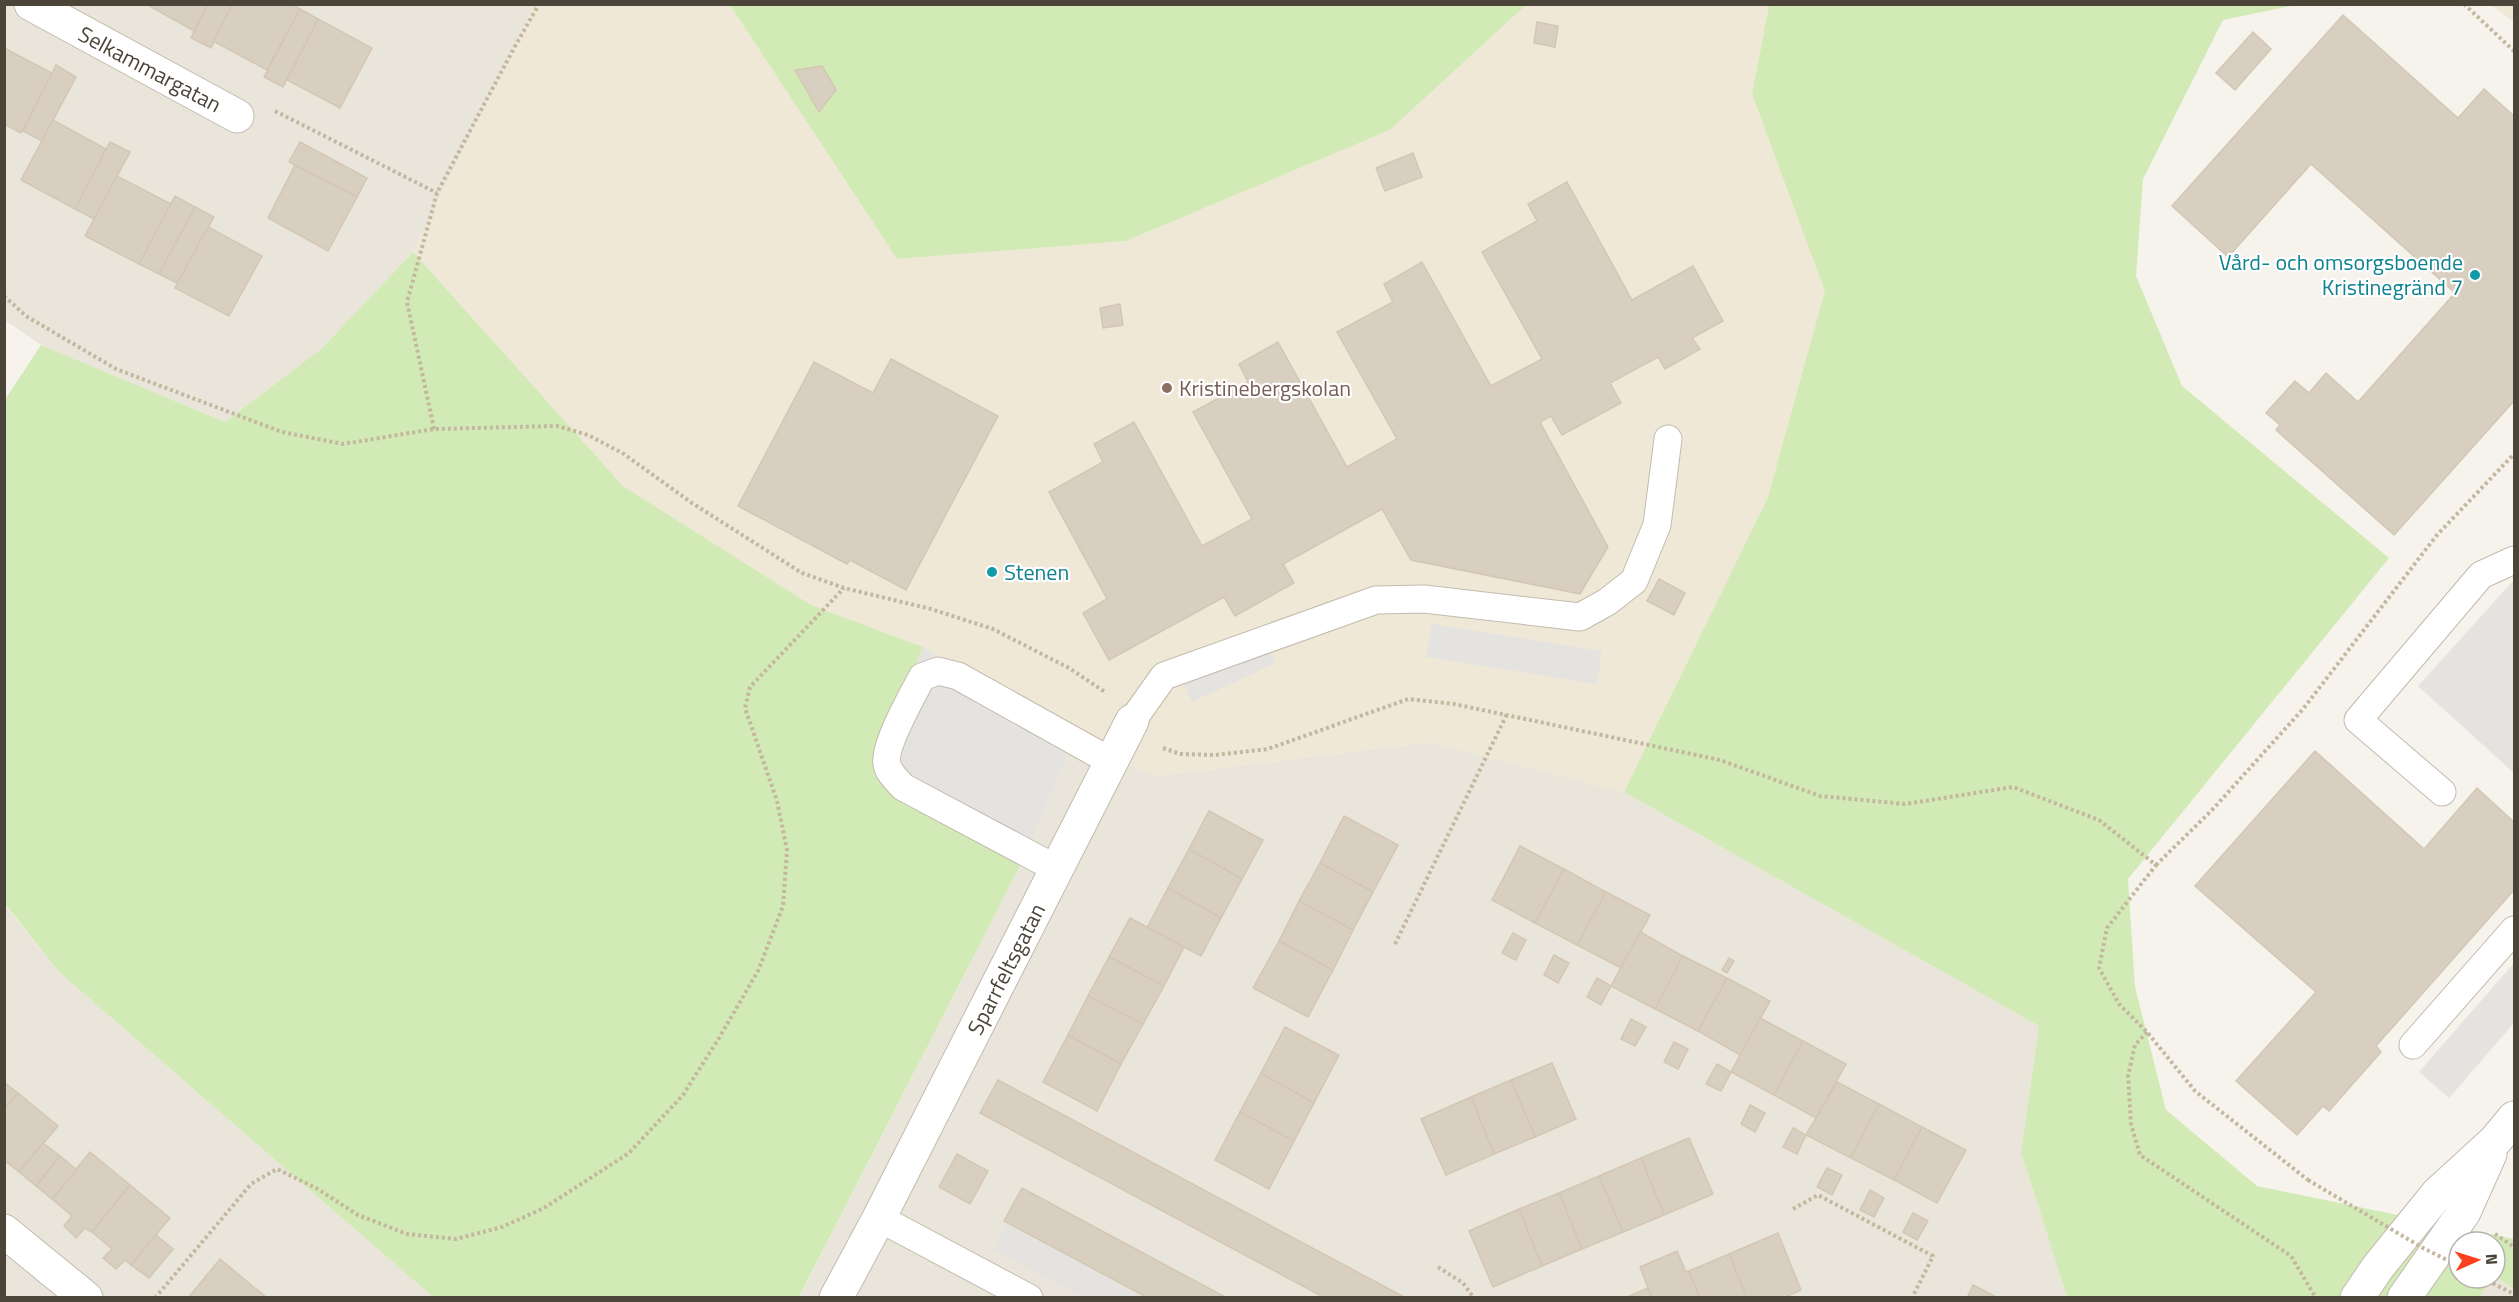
<svg xmlns="http://www.w3.org/2000/svg" width="2519" height="1302" font-family="'Titillium Web',sans-serif">
  <style>
    .residential { fill: #eae5da }
    .education { fill: #efe8d6 }
    .green { fill: #d2eab5 }
    .parking { fill: #e5e3e0 }
    .building { fill: #d8cfc1; stroke: #d3c7b4; stroke-width: 1.5 }
    .lines { fill: none; stroke-linecap: round; stroke-linejoin: round }
    .service-casing { stroke: #c2bbae; stroke-width: 29 }
    .minor-casing { stroke: #c2bbae; stroke-width: 35 }
    .tertiary-casing { stroke: #c2bbae; stroke-width: 35 }
    .path { stroke: #c4b79f; stroke-width: 4; stroke-dasharray: 3 3; stroke-linecap: butt }
    .service { stroke: #fff; stroke-width: 27 }
    .minor { stroke: #fff; stroke-width: 33 }
    .tertiary { stroke: #fff; stroke-width: 33 }
    .path-bridge { stroke: #c4b79f; stroke-width: 4; stroke-dasharray: 3 3; stroke-linecap: butt }
    .culture-dot { fill: #0f9aa8; stroke: #fff; stroke-width: 2 }
    .education-dot { fill: #8d6e63; stroke: #fff; stroke-width: 2 }
    .labels { text-anchor: middle; stroke-width: 4.5; stroke-linejoin: round; paint-order: stroke }
    .street-label { font-size: 22px; fill: #4b4439; stroke: #fff }
    .culture-label { font-size: 22px; fill: #0d838f; stroke: #fff; text-anchor: end }
    .education-label { font-size: 22px; fill: #785e54; stroke: #fff; text-anchor: start }
  </style>
  <rect width="100%" height="100%" fill="#f6f3ec"/>
  <g class="residential">
    <polygon points="4,5 535,5 413,252 321,349 225,422 41,345 5,320"/>
    <polygon points="1074,741 1156,776 1429,742 1624,792 2039,1026 2021,1152 2067,1297 799,1298 1023,860"/>
    <polygon points="4,904 60,973 433,1297 5,1297"/>
    <polygon points="2495,1276 2514,1289 2514,1297 2480,1297 2490,1278"/>
  </g>
  <g class="education">
    <polygon points="1769,4 1752,94 1826,291 1768,497 1624,792 1429,742 1156,776 1074,741 923,647 811,605 623,486 413,252 535,5 730,5 897,259 1126,241 1390,130 1526,5"/>
    <polygon points="2491,5 2514,5 2514,22"/>
  </g>
  <g class="green">
    <polygon points="730,5 1526,5 1390,130 1126,241 897,259"/>
    <polygon points="1769,5 2295,5 2223,20 2143,179 2136,276 2182,386 2389,558 2128,879 2135,987 2166,1110 2257,1186 2514,1239 2514,1289 2495,1276 2495,1242 2459,1242 2459,1278 2490,1278 2480,1297 2067,1297 2021,1152 2039,1026 1624,792 1768,497 1825,291 1752,94"/>
    <polygon points="413,252 623,486 811,605 923,647 874,774 1023,860 799,1297 433,1297 60,973 5,904 4,401 41,345 225,422 321,349"/>
  </g>
  <g class="parking">
    <polygon points="2514,580 2514,773 2418,686"/>
    <polygon points="1432,624 1602,651 1597,684 1426,657"/>
    <polygon points="1265,640 1276,663 1192,702 1182,678"/>
    <polygon points="923,647 1074,741 1023,860 874,774"/>
    <polygon points="2514,963 2514,1023 2449,1098 2419,1072"/>
    <polygon points="1006,1224 1145,1297 1082,1297 993,1250"/>
  </g>
  <g class="building">
    <polygon points="146,4 208,4 194,31"/>
    <polygon points="208,4 233,4 211,48 191,38"/>
    <polygon points="233,4 291,4 300,9 267,70 213,41"/>
    <polygon points="300,9 318,19 283,87 264,77"/>
    <polygon points="2343,15 2458,118 2484,89 2514,116 2514,401 2394,535 2276,430 2280,425 2266,413 2295,381 2309,393 2326,373 2358,402 2455,293 2311,164 2228,257 2172,206"/>
    <polygon points="318,19 372,48 340,108 287,80"/>
    <polygon points="1537,22 1558,26 1555,47 1534,43"/>
    <polygon points="2253,32 2271,49 2235,90 2216,73"/>
    <polygon points="4,48 52,73 21,133 4,124"/>
    <polygon points="56,65 76,77 42,141 23,131"/>
    <polygon points="822,66 836,90 819,112 795,70"/>
    <polygon points="53,120 106,149 75,209 21,180"/>
    <polygon points="110,142 130,152 94,219 75,209"/>
    <polygon points="300,142 367,178 357,197 289,162"/>
    <polygon points="1413,153 1422,177 1385,191 1376,168"/>
    <polygon points="295,165 357,197 328,251 268,218"/>
    <polygon points="117,176 171,204 139,264 85,236"/>
    <polygon points="1567,182 1632,300 1693,266 1723,321 1692,338 1700,349 1665,369 1658,357 1610,383 1621,403 1562,435 1551,416 1540,422 1608,547 1580,594 1411,560 1382,509 1283,564 1294,583 1235,616 1224,597 1109,660 1083,613 1107,599 1049,492 1103,462 1094,444 1134,422 1202,546 1252,519 1193,412 1248,382 1239,364 1278,342 1347,467 1397,439 1337,332 1393,302 1384,284 1422,262 1491,386 1542,359 1482,252 1537,221 1528,204"/>
    <polygon points="175,196 195,207 159,274 139,264"/>
    <polygon points="195,207 214,217 177,283 159,274"/>
    <polygon points="208,227 262,256 229,316 175,288"/>
    <polygon points="1120,304 1123,325 1103,328 1100,308"/>
    <polygon points="891,359 998,416 906,590 850,560 847,564 738,506 814,362 873,393"/>
    <polygon points="1659,579 1685,593 1674,615 1647,601"/>
    <polygon points="2315,751 2424,849 2477,788 2514,822 2514,890 2376,1046 2381,1052 2329,1111 2323,1106 2297,1135 2236,1081 2316,992 2195,886"/>
    <polygon points="1209,811 1263,840 1242,879 1189,849"/>
    <polygon points="1344,816 1398,845 1373,892 1320,863"/>
    <polygon points="1520,846 1564,869 1535,923 1492,900"/>
    <polygon points="1189,849 1242,879 1221,918 1168,888"/>
    <polygon points="1320,863 1373,892 1353,930 1299,901"/>
    <polygon points="1564,869 1606,892 1577,945 1535,923"/>
    <polygon points="1168,888 1221,918 1201,956 1147,928"/>
    <polygon points="1606,892 1650,915 1621,968 1577,945"/>
    <polygon points="1299,901 1353,930 1333,970 1279,941"/>
    <polygon points="1130,918 1184,947 1164,986 1109,957"/>
    <polygon points="1640,932 1683,956 1655,1009 1611,986"/>
    <polygon points="1513,933 1526,940 1516,960 1502,953"/>
    <polygon points="1279,941 1333,970 1308,1017 1253,988"/>
    <polygon points="1554,955 1569,963 1558,983 1544,975"/>
    <polygon points="1683,956 1727,978 1698,1031 1655,1009"/>
    <polygon points="1109,957 1164,986 1143,1024 1088,996"/>
    <polygon points="1729,958 1734,961 1727,973 1722,970"/>
    <polygon points="1597,978 1611,986 1601,1005 1587,997"/>
    <polygon points="1727,978 1770,1001 1740,1055 1698,1031"/>
    <polygon points="1088,996 1143,1024 1121,1064 1068,1035"/>
    <polygon points="1760,1018 1803,1041 1774,1095 1731,1072"/>
    <polygon points="1631,1019 1646,1027 1635,1046 1621,1039"/>
    <polygon points="1285,1027 1339,1055 1314,1103 1261,1073"/>
    <polygon points="1068,1035 1121,1064 1097,1111 1043,1082"/>
    <polygon points="1803,1041 1846,1064 1816,1118 1774,1095"/>
    <polygon points="1674,1042 1688,1049 1678,1069 1664,1062"/>
    <polygon points="1552,1063 1576,1119 1535,1137 1511,1080"/>
    <polygon points="1717,1064 1731,1072 1721,1091 1706,1084"/>
    <polygon points="1261,1073 1314,1103 1294,1141 1240,1112"/>
    <polygon points="998,1080 1406,1298 1325,1298 980,1113"/>
    <polygon points="1511,1080 1535,1137 1494,1154 1471,1097"/>
    <polygon points="4,1082 18,1093 4,1109"/>
    <polygon points="1837,1082 1879,1104 1851,1158 1806,1135"/>
    <polygon points="18,1093 58,1126 19,1172 4,1160 4,1109"/>
    <polygon points="1471,1097 1494,1154 1446,1175 1421,1119"/>
    <polygon points="1879,1104 1922,1127 1894,1180 1851,1158"/>
    <polygon points="1750,1105 1765,1113 1755,1132 1741,1124"/>
    <polygon points="1240,1112 1294,1141 1269,1189 1215,1160"/>
    <polygon points="1922,1127 1966,1150 1937,1203 1894,1180"/>
    <polygon points="1793,1128 1806,1135 1797,1154 1783,1147"/>
    <polygon points="1689,1138 1713,1194 1664,1215 1641,1158"/>
    <polygon points="43,1143 60,1156 36,1186 19,1172"/>
    <polygon points="90,1152 130,1185 92,1232 85,1228 76,1238 64,1226 72,1216 52,1199"/>
    <polygon points="957,1154 988,1171 970,1204 939,1187"/>
    <polygon points="60,1156 77,1170 52,1199 36,1186"/>
    <polygon points="1641,1158 1664,1215 1623,1232 1599,1176"/>
    <polygon points="1827,1168 1842,1175 1832,1195 1817,1187"/>
    <polygon points="1599,1176 1623,1232 1582,1249 1559,1193"/>
    <polygon points="130,1185 170,1218 131,1265 125,1260 116,1269 103,1258 112,1249 92,1232"/>
    <polygon points="1022,1188 1227,1298 1148,1298 1004,1221"/>
    <polygon points="1870,1190 1884,1198 1874,1217 1860,1210"/>
    <polygon points="1559,1193 1582,1249 1542,1266 1519,1209"/>
    <polygon points="1519,1209 1542,1266 1493,1287 1469,1231"/>
    <polygon points="1913,1213 1928,1221 1917,1240 1903,1232"/>
    <polygon points="1778,1233 1801,1290 1783,1298 1747,1298 1729,1254"/>
    <polygon points="156,1235 173,1249 149,1278 131,1265"/>
    <polygon points="1677,1251 1686,1272 1689,1271 1700,1298 1652,1298 1640,1267"/>
    <polygon points="1729,1254 1747,1298 1700,1298 1689,1271"/>
    <polygon points="220,1259 267,1298 188,1298"/>
    <polygon points="1973,1285 1998,1298 1967,1298"/>
    <polygon points="1648,1288 1652,1298 1625,1298"/>
  </g>
  <g class="lines">
    <defs>
      <g id="service">
        <polyline points="1132,721 1164,676 1376,600 1424,599 1580,617 1607,602 1634,581 1657,525 1668,439"/>
        <polyline points="2442,792 2358,720 2481,575 2514,560"/>
        <path d="M1057 869 903 787C897 780 889 774 887 764 883 747 913 694 922 677L938 671 958 676 1112 762"/>
        <polyline points="2413,1045 2514,930"/>
        <polyline points="879,1218 1029,1298"/>
      </g>
      <g id="minor">
        <polyline points="31,4 237,116"/>
        <polyline points="4,1231 86,1298"/>
        <polyline points="836,1298 879,1218 1132,721"/>
      </g>
      <g id="tertiary">
        <polyline points="2357,1298 2378,1267 2437,1194 2495,1141 2514,1118"/>
        <polyline points="2404,1298 2464,1212 2490,1154"/>
      </g>
    </defs>
    <use href="#service" class="service-casing"/>
    <use href="#minor" class="minor-casing"/>
    <use href="#tertiary" class="tertiary-casing"/>
    <g class="path">
      <polyline points="2464,4 2514,51"/>
      <polyline points="275,111 437,193"/>
      <polyline points="4,296 26,316 116,369 282,432 343,444 434,429 557,426 588,435 624,454 692,503 802,573 844,588 931,609 993,629 1069,668 1105,692"/>
      <polyline points="434,429 407,302 437,193 514,48 539,4"/>
      <polyline points="1163,748 1180,754 1215,755 1268,749 1408,699 1454,704 1720,760 1820,796 1905,804 2013,787 2099,820 2156,865 2107,928 2099,968 2119,1004 2147,1032 2195,1091 2308,1180"/>
      <polyline points="2156,865 2213,809 2303,709 2437,535 2514,454"/>
      <polyline points="1395,944 1507,714"/>
      <polyline points="2147,1032 2135,1045 2128,1076 2131,1124 2140,1155 2291,1256 2316,1298"/>
      <polyline points="1793,1209 1818,1195 1933,1256 1912,1298"/>
      <polyline points="2495,1234 2514,1247"/>
      <polyline points="1438,1267 1463,1283 1474,1298"/>
      <polyline points="2482,1278 2514,1294"/>
      <polyline points="155,1298 251,1184 277,1169 316,1188 358,1215 407,1234 456,1239 502,1227 544,1208 629,1153 683,1095 719,1038 758,971 783,906 787,850 777,801 745,708 750,687 844,588"/>
    </g>
    <use href="#service" class="service"/>
    <use href="#minor" class="minor"/>
    <use href="#tertiary" class="tertiary"/>
    <polyline class="path-bridge" points="2308,1180 2423,1248 2459,1266"/>
  </g>
  <g class="culture-dot">
    <circle cx="2475" cy="275" r="6"/>
    <circle cx="992" cy="572" r="6"/>
  </g>
  <circle class="education-dot" cx="1167" cy="388" r="6"/>
  <g class="labels">
    <g class="street-label">
      <text transform="translate(150 69) rotate(28)" y="8">Selkammargatan</text>
      <text transform="translate(1006 969) rotate(-63)" y="8">Sparrfeltsgatan</text>
    </g>
    <g class="culture-label">
      <text x="2463" y="270">Vård- och omsorgsboende<tspan x="2463" dy="25">Kristinegränd 7</tspan></text>
      <text x="1004" y="580" text-anchor="start">Stenen</text>
    </g>
    <g class="education-label">
      <text x="1179" y="396">Kristinebergskolan</text>
    </g>
  </g>
  <rect width="2519" height="1302" fill="none" stroke="#4b4439" stroke-width="12"/>
  <g transform="translate(2477 1260) rotate(87)"><circle r="28" fill="#ffffff" stroke="#b7b4b0" stroke-width="1.5"/>
  <path d="M0-4.5L10 22L0 15L-10 22Z" fill="#fc3f1d"/>
  <text y="-9" font-size="16" font-weight="bold" text-anchor="middle" fill="#4b4439">N</text>
  </g>
</svg>
